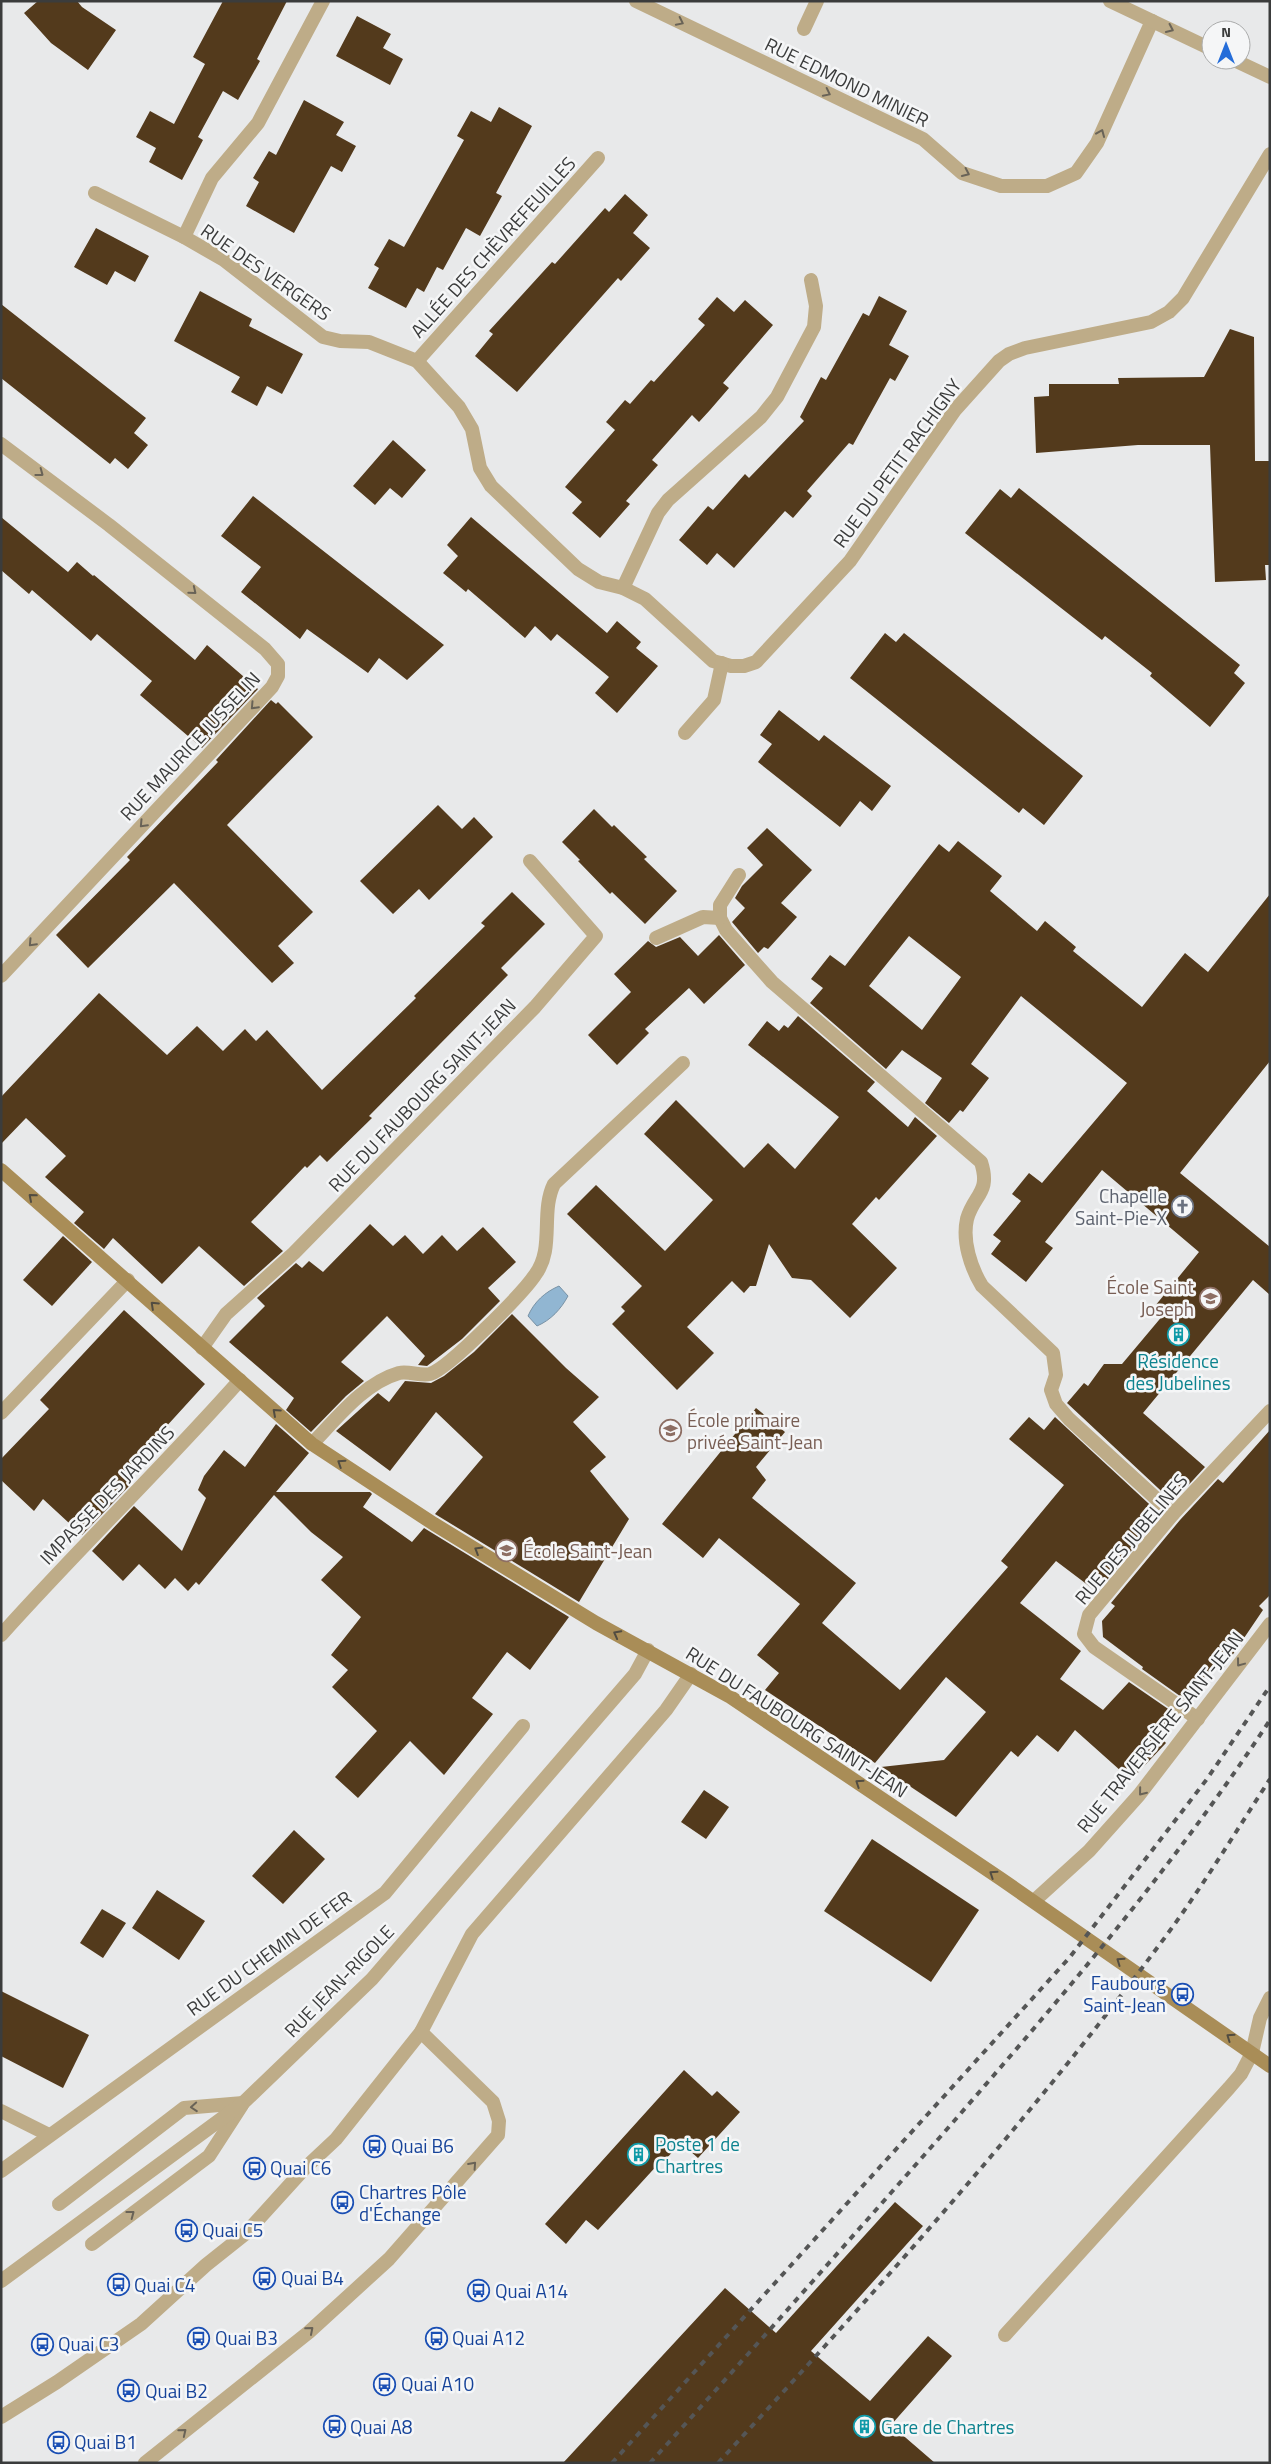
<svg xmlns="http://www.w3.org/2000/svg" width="1271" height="2464" font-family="'Titillium Web',sans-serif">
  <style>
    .water { fill: #91b6d2; stroke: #7791a5 }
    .building { fill: #533a1c; fill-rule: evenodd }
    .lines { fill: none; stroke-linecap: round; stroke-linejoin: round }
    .service { stroke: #beac88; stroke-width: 14 }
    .minor { stroke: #beac88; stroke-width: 14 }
    .tertiary { stroke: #beac88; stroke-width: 14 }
    .secondary { stroke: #a98d57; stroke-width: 14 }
    .rail { stroke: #555656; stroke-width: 4; stroke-dasharray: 6 6; stroke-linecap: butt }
    .oneway { stroke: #696357 }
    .oneway2 { stroke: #514c41 }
    .labels { text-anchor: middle; stroke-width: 5; stroke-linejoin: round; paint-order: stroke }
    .street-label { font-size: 19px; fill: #3b3c3c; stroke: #f5f6f7 }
    .worship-label { font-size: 19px; fill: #5b616d; stroke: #f5f6f7; text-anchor: end }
    .education-label { font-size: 19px; fill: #785e54; stroke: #f5f6f7; text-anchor: start }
    .culture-label { font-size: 19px; fill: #0d838f; stroke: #f5f6f7; text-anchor: start }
    .transit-label { font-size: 19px; fill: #164399; stroke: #f5f6f7; text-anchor: start }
  </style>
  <rect width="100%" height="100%" fill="#e8e9ea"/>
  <path class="water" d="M559 1286 568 1296C561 1309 551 1320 537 1326L528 1316C534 1302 545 1292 559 1286Z"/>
  <g class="building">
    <polygon points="38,1 77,1 82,7 116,30 88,70 51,43 24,13"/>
    <polygon points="223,1 287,1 257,59 260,61 238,100 223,91 198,137 203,140 182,180 149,162 156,148 136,137 150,111 174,124 205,64 193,57"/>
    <polygon points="357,16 391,34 383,48 403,59 390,85 336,56"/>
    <polygon points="304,100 344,122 336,135 356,146 342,172 331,166 294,233 246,206 259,182 253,178 269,151 276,155"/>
    <polygon points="499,107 532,126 496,193 502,196 480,236 466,228 443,270 437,267 424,292 417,288 406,308 368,288 379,268 374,265 389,239 404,247 464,140 457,136 471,111 491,122"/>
    <polygon points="625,194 648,215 633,233 650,248 621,281 618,278 517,392 475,356 493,334 489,331 552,262 555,264 605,208 609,212"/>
    <polygon points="96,228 149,256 135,282 115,271 107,285 74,267"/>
    <polygon points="200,291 252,319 249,326 303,354 282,394 267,386 257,406 231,392 240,377 174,341"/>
    <polygon points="879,296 907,311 889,345 909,356 895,381 890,378 853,445 849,443 807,491 812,496 793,518 785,511 734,568 717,553 707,565 679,540 708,506 713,510 745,474 749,478 804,421 800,417 821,377 826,380 863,313 869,316"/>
    <polygon points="717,297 734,312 745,300 773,325 723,383 729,388 710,410 699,422 692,415 652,460 658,465 626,501 630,504 600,538 572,513 582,502 565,487 615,430 606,422 625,400 630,404 651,380 654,382 705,325 698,319"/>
    <polygon points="1,304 146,418 134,433 148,445 128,469 115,458 110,464 1,378"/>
    <polygon points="1230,329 1254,337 1255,461 1270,461 1270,565 1265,565 1266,580 1215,582 1210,445 1138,445 1036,453 1034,397 1049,396 1049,384 1119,384 1118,378 1204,377"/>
    <polygon points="393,440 426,470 402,498 390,488 375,505 353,486"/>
    <polygon points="1019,488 1240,665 1234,673 1245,683 1210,727 1150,676 1152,673 1105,636 1102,640 965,533 1000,489 1011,498"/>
    <polygon points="253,496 358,578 444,645 407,680 379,658 368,673 307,629 300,639 241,592 261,567 221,536"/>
    <polygon points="1,517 68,572 77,562 93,576 94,575 195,660 207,645 258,689 202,748 140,695 152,681 97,634 91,641 32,590 29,594 1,570"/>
    <polygon points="471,517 607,633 617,621 641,642 636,648 658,666 617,713 595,693 609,677 557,634 551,641 535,626 525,638 468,589 466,592 443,573 458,556 447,545"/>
    <polygon points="885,633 896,642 904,633 1083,776 1044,825 1023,808 1019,813 850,678"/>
    <polygon points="271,700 276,704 278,702 313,737 227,825 313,912 278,946 294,963 272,983 174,883 88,968 56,935 130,860 127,857 218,762 216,760"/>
    <polygon points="779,710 819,741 824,735 891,786 872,811 860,801 840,827 758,762 772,744 760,735"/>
    <polygon points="438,805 462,829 474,817 493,837 429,900 419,889 393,914 360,881"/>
    <polygon points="594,809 612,827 614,825 647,857 644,859 677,891 645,924 612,892 610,894 578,861 580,860 562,842"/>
    <polygon points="767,828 812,870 781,903 797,917 768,949 764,947 758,953 732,922 745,908 735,898 742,886 763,865 747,848"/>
    <path d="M958 841 1002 876 990 891 1037 931 1045 921 1076 947 1073 951 1142 1007 1185 953 1208 972 1270 894V1061L1180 1173 1270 1247V1295L1253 1280 1143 1413 1205 1467 1173 1502 1067 1403 1084 1383 1088 1386 1104 1364H1122L1164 1314 1155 1306 1199 1252 1102 1170 1045 1242 1053 1248 1026 1282 991 1254 1001 1241 993 1235 1021 1201 1012 1194 1029 1173 1042 1183 1127 1083 1021 996 971 1064 989 1078 963 1112 960 1110 949 1123 925 1103 942 1078 902 1050 886 1069 810 1003 823 988 811 979 830 955 845 966 939 844 949 852ZM909 936 961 977 922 1030 869 986Z"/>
    <polygon points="512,892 545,924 501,968 508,975 369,1116 372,1118 327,1162 320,1155 307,1168 305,1166 251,1222 283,1251 244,1286 199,1246 162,1284 113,1238 104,1249 74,1223 84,1212 45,1177 66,1156 26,1118 1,1144 1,1097 99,993 167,1055 197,1026 223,1051 245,1029 256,1041 267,1030 322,1090 416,998 414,996 485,926 481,923"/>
    <polygon points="719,935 745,965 704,1004 689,988 645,1029 649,1033 617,1065 588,1035 631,992 614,974 648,941 656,947 680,937 698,956"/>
    <polygon points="798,1016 875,1082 867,1091 908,1127 915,1117 937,1136 879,1200 876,1197 852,1224 897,1268 850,1318 811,1280 792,1278 769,1244 756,1286 750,1286 744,1293 732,1281 687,1327 714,1353 677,1390 612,1324 625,1311 621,1307 642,1286 567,1214 596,1185 665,1251 713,1200 644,1134 676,1100 744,1168 768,1143 795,1169 839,1117 748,1045 767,1021 779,1031 784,1025 788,1028"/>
    <polygon points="370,1224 393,1246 405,1235 423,1254 442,1235 457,1251 483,1227 516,1262 488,1288 500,1301 462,1339 427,1366 418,1365 425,1356 387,1316 341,1362 364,1381 346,1396 311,1432 286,1410 294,1398 229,1342 265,1306 257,1298 296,1263 302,1268 309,1261 323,1272"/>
    <polygon points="63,1236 92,1262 52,1306 23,1280"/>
    <polygon points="124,1310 205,1384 123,1474 132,1483 82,1535 43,1499 34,1511 1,1480 1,1459 49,1409 40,1400"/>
    <polygon points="512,1314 566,1368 599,1397 573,1422 606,1457 590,1471 629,1519 579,1602 435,1514 483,1457 436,1412 390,1471 336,1431 378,1393 389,1402 405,1381 431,1383 444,1376 474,1352"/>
    <polygon points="756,1408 785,1432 756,1467 766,1480 752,1498 856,1583 822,1623 900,1690 1008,1567 1001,1561 1064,1485 1009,1439 1029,1417 1044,1430 1055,1417 1161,1515 1097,1592 1056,1561 1020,1603 1081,1651 1060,1679 1103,1710 1129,1682 1177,1715 1162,1739 1166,1743 1131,1780 1075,1730 1058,1752 1037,1735 1018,1757 1011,1751 956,1817 881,1767 944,1760 986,1712 946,1677 875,1763 765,1690 779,1673 757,1655 800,1604 719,1538 703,1558 662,1524"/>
    <polygon points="276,1424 309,1453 276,1492 370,1492 372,1494 363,1507 412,1542 424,1528 569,1617 530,1670 507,1652 472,1698 493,1714 444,1775 410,1741 358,1798 335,1777 377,1731 332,1687 348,1670 331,1655 361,1617 321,1580 343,1557 311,1532 274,1495 199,1585 196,1582 188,1591 175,1578 165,1589 139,1564 123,1581 92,1551 134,1506 182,1551 206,1498 198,1490 204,1476 224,1450 245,1467"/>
    <polygon points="1270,1430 1270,1595 1259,1606 1263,1610 1223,1669 1218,1666 1199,1682 1187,1701 1142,1669 1143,1667 1103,1637 1102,1621 1115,1606 1111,1603 1180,1520 1218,1479 1223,1483"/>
    <polygon points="704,1790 729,1807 706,1839 681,1822"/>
    <polygon points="294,1830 325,1859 283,1904 252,1876"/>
    <polygon points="872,1839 979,1910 931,1982 824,1911"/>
    <polygon points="157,1890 205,1921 179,1960 132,1928"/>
    <polygon points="102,1909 126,1923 103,1958 80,1943"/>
    <polygon points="1,1991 89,2035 63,2088 1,2056"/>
    <polygon points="684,2070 712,2096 717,2091 740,2112 698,2158 681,2143 663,2162 661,2161 598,2230 586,2220 566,2244 545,2224"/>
    <polygon points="895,2202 923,2226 811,2351 870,2401 928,2336 952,2356 891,2425 935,2463 563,2463 725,2288 776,2333"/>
  </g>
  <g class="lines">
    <g class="service">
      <path d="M739 875 720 905V918L726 930 772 982 981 1162C991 1193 974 1194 967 1219 962 1241 971 1268 982 1286L1053 1353 1056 1375 1051 1390 1056 1404 1069 1419 1173 1514"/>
      <polyline points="656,938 703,917 720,918"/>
      <polyline points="202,1348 226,1314 294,1253 535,1007 596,936 530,861"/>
      <path d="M312 1444C337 1418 364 1383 399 1373 409 1371 420 1376 430 1374 448 1369 523 1293 535 1275 555 1249 540 1212 554 1184L683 1063"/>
      <path d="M1 1635C79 1548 163 1467 240 1380"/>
      <polyline points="1198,1719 1094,1647 1084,1634 1089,1615 1173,1514 1270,1411"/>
      <polyline points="59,2204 184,2108 243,2103"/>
      <polyline points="92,2244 209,2156 242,2105"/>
      <polyline points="1005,2335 1229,2088 1241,2074 1252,2053"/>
      <polyline points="1,2417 57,2382 141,2324 206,2265 245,2234 304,2169 336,2139 421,2032 472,1934 666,1710 691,1674"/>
      <polyline points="145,2463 309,2332 389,2259 498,2135 499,2121 493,2102 421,2032"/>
    </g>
    <g class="minor">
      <polyline points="636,1 923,139 962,173 1001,186 1047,186 1076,173 1097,143 1152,21"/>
      <polyline points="804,29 817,1"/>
      <polyline points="95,193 184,237 224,260 323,337 340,341 369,342 417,361 459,407 472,429 480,468 491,486 578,569 599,582 623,588 645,599 713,661 731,666 744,666 756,662 850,561 955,410 999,361 1009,354 1025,348 1151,322 1169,312 1183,298 1270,154"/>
      <polyline points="184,237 212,178 258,123 323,1"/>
      <polyline points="417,361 598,158"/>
      <polyline points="1,444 109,525 265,649 278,664 278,676 272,687 1,976"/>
      <polyline points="623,588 658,513 668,500 761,417 777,397 814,327 816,306 811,280"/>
      <polyline points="685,733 714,700 722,663"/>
      <polyline points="1,1413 128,1280"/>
      <polyline points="1034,1901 1089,1851 1139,1795 1270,1624"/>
      <polyline points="1252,2053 1260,2018 1270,1998"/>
      <polyline points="1,2111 49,2135"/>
      <polyline points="1,2171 385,1893 523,1726"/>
      <polyline points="1,2281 243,2103 372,1979 635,1674 648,1650"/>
    </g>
    <g class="tertiary">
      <polyline points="1110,1 1211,49"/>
      <polyline points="1234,60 1270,77"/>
    </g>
    <polyline class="secondary" points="1,1170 312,1444 434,1524 596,1623 729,1696 1001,1879 1270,2066"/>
    <g class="rail">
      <polyline points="612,2463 1070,1957 1207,1779 1270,1686"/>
      <path d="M650 2463C748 2355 845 2245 941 2136 1057 2003 1173 1868 1270 1720"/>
      <path d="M718 2463C871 2297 1022 2129 1157 1948 1198 1894 1233 1836 1270 1779"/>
    </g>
  </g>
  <defs><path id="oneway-chevron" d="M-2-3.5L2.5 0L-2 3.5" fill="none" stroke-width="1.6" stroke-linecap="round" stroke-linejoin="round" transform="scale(1.25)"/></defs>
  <g class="oneway">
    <use href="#oneway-chevron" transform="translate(680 22) rotate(26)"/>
    <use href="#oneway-chevron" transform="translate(1170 29) rotate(25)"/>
    <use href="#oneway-chevron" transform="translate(827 93) rotate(26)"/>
    <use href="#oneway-chevron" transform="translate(1101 133) rotate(-67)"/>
    <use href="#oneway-chevron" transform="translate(966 173) rotate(25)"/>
    <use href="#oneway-chevron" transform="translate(40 473) rotate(37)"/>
    <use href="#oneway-chevron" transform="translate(193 591) rotate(39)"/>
    <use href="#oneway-chevron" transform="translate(254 706) rotate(133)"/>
    <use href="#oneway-chevron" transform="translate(143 824) rotate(133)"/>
    <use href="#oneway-chevron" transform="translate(32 943) rotate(133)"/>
    <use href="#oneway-chevron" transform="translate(1240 1663) rotate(127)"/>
    <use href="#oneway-chevron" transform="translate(1142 1792) rotate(129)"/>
    <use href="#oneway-chevron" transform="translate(194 2107) rotate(176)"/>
    <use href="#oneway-chevron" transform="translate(473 2165) rotate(-48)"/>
    <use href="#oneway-chevron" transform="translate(131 2214) rotate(-37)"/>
    <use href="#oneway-chevron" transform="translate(310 2330) rotate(-41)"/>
    <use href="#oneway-chevron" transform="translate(183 2432) rotate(-39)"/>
  </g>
  <g class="oneway2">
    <use href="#oneway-chevron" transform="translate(32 1197) rotate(-139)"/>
    <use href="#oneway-chevron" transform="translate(154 1305) rotate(-137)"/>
    <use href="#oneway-chevron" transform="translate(276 1412) rotate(-138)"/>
    <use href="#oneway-chevron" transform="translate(341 1463) rotate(-147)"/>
    <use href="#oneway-chevron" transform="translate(478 1550) rotate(-149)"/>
    <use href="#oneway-chevron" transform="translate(617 1634) rotate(-152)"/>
    <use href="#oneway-chevron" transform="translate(859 1783) rotate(-146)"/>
    <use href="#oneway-chevron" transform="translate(993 1874) rotate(-146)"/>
    <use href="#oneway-chevron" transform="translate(1120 1961) rotate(-145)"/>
    <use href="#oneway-chevron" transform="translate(1230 2037) rotate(-145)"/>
  </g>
  <defs>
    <symbol id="church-ring" viewBox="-11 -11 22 22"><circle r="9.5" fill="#f5f6f7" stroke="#6b7280" stroke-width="1.5"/><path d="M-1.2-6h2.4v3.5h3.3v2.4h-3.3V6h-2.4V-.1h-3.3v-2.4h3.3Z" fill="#6b7280"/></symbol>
    <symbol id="school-ring" viewBox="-11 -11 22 22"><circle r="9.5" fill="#f5f6f7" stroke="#8d6e63" stroke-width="1.5"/><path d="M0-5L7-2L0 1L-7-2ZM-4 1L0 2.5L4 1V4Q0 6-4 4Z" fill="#8d6e63"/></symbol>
    <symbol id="building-ring" viewBox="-11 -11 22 22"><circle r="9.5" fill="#f5f6f7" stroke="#0f9aa8" stroke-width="1.5"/><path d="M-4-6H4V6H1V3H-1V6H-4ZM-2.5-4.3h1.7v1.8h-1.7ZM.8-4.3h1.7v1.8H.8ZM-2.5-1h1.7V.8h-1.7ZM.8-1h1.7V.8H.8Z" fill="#0f9aa8"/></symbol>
    <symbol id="bus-ring" viewBox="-11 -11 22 22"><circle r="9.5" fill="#f5f6f7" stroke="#1a4fb4" stroke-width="1.5"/><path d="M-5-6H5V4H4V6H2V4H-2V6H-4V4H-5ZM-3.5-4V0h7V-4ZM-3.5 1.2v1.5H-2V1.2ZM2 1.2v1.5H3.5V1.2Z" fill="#1a4fb4"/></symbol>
  </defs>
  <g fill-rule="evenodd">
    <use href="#church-ring" x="1170" y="1194" width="25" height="25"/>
    <use href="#school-ring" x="1198" y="1286" width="25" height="25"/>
    <use href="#building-ring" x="1166" y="1322" width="25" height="25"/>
    <use href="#school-ring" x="658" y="1418" width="25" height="25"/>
    <use href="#school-ring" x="494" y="1538" width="25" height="25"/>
    <use href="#bus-ring" x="1170" y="1982" width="25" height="25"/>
    <use href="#bus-ring" x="362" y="2134" width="25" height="25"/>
    <use href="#building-ring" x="626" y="2142" width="25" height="25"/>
    <use href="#bus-ring" x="242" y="2156" width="25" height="25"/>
    <use href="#bus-ring" x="330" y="2190" width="25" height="25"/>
    <use href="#bus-ring" x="174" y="2218" width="25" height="25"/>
    <use href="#bus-ring" x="252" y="2266" width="25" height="25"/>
    <use href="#bus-ring" x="106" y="2272" width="25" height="25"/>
    <use href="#bus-ring" x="466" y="2278" width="25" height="25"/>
    <use href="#bus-ring" x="186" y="2326" width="25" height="25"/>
    <use href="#bus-ring" x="424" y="2326" width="25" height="25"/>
    <use href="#bus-ring" x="30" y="2332" width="25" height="25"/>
    <use href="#bus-ring" x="372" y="2372" width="25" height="25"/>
    <use href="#bus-ring" x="116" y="2378" width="25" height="25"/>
    <use href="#bus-ring" x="322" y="2414" width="25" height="25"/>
    <use href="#building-ring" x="852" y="2414" width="25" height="25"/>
    <use href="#bus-ring" x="46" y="2430" width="25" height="25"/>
  </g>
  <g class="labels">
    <g class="street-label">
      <text transform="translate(847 82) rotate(26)" y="7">RUE EDMOND MINIER</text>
      <text transform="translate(493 247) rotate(-48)" y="7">ALLÉE DES CHÈVREFEUILLES</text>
      <text transform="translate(266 272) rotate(35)" y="7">RUE DES VERGERS</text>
      <text transform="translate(897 463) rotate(-54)" y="7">RUE DU PETIT RACHIGNY</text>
      <text transform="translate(190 746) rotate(-47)" y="7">RUE MAURICE JUSSELIN</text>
      <text transform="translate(422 1095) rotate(-46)" y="7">RUE DU FAUBOURG SAINT-JEAN</text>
      <text transform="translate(107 1495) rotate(-46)" y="7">IMPASSE DES JARDINS</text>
      <text transform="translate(1131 1539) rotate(-50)" y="7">RUE DES JUBELINES</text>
      <text transform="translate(797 1722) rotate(33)" y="7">RUE DU FAUBOURG SAINT-JEAN</text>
      <text transform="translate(1160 1732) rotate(-51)" y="7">RUE TRAVERSIÈRE SAINT-JEAN</text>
      <text transform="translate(269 1953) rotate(-36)" y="7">RUE DU CHEMIN DE FER</text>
      <text transform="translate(339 1981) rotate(-46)" y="7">RUE JEAN-RIGOLE</text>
    </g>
    <g class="worship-label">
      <text x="1167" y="1203">Chapelle<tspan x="1167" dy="22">Saint-Pie-X</tspan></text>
    </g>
    <g class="education-label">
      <text x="1194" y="1294" text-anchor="end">École Saint<tspan x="1194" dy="22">Joseph</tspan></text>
      <text x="687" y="1427">École primaire<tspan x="687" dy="22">privée Saint-Jean</tspan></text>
      <text x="523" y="1558">École Saint-Jean</text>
    </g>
    <g class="culture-label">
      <text x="1178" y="1368" text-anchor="middle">Résidence<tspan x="1178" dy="22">des Jubelines</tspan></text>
      <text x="655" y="2151">Poste 1 de<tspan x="655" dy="22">Chartres</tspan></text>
      <text x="881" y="2434">Gare de Chartres</text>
    </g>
    <g class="transit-label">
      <text x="1166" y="1990" text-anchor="end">Faubourg<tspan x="1166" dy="22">Saint-Jean</tspan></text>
      <text x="391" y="2153">Quai B6</text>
      <text x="270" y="2175">Quai C6</text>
      <text x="359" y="2199">Chartres Pôle<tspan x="359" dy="22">d'Échange</tspan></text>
      <text x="202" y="2237">Quai C5</text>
      <text x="281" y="2285">Quai B4</text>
      <text x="134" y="2292">Quai C4</text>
      <text x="495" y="2298">Quai A14</text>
      <text x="215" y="2345">Quai B3</text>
      <text x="452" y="2345">Quai A12</text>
      <text x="58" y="2351">Quai C3</text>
      <text x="401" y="2391">Quai A10</text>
      <text x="145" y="2398">Quai B2</text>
      <text x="350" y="2434">Quai A8</text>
      <text x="74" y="2449">Quai B1</text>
    </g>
  </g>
  <rect width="1271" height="2464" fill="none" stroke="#3b3c3c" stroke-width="5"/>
  <g transform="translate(1226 45)"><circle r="24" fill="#f5f6f7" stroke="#abacac"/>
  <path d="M0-4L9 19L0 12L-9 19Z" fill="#256dd9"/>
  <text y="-8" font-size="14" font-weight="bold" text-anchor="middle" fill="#3b3c3c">N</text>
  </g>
</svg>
